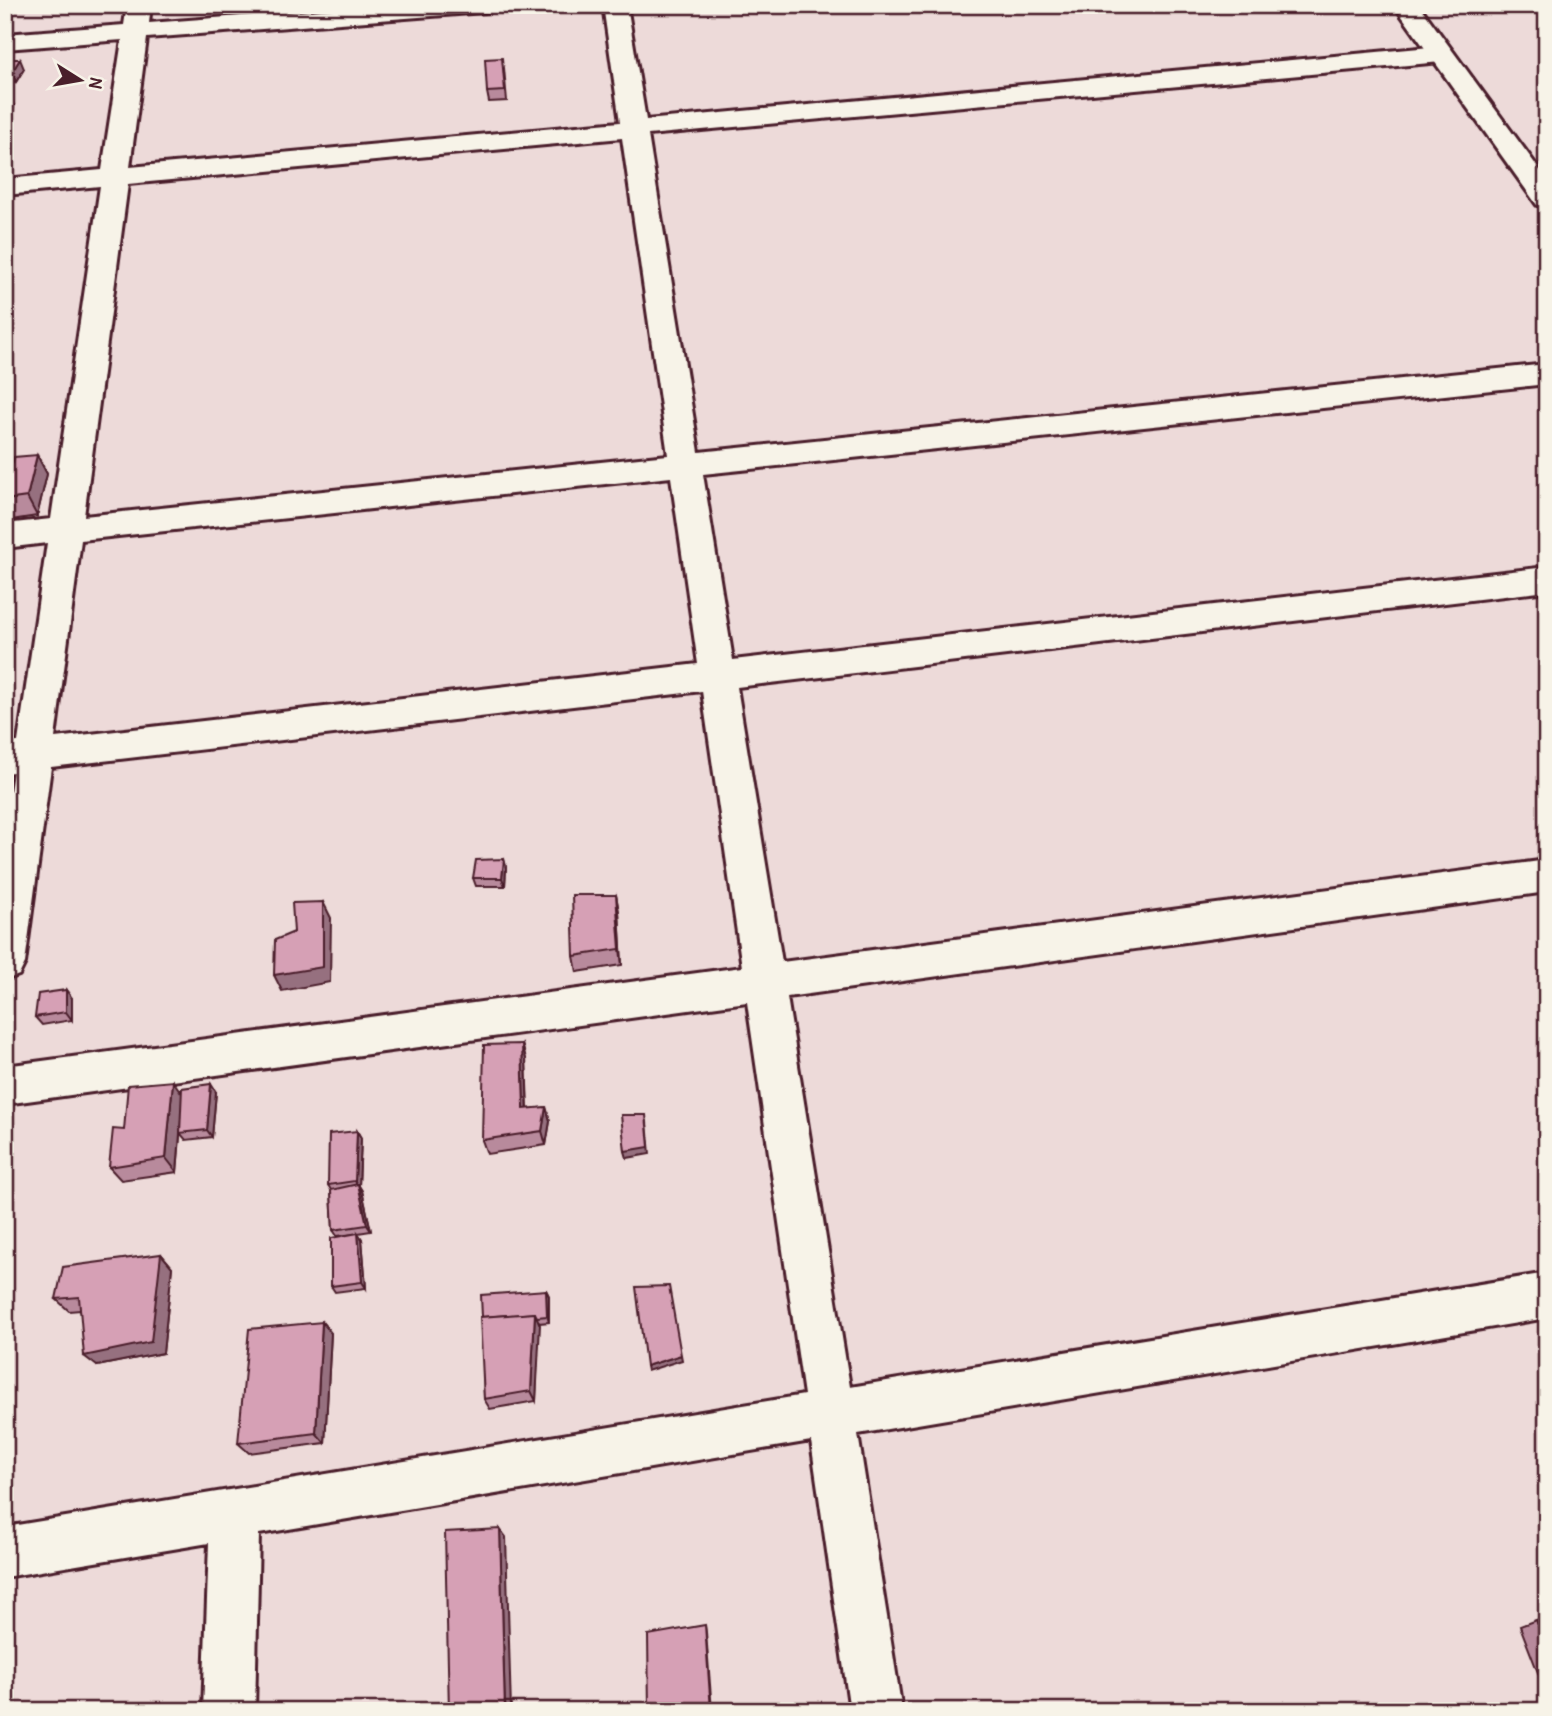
<svg xmlns="http://www.w3.org/2000/svg" width="1552" height="1716" font-family="'Patrick Hand',sans-serif">
  <style>
    .lines { fill: none; stroke-linecap: round; stroke-linejoin: round }
    .minor-casing { stroke: #4a1f2b; stroke-width: 6 }
    .tertiary-casing { stroke: #4a1f2b; stroke-width: 6 }
    .minor { fill: #f7f3e8; fill-rule: evenodd }
    .tertiary { fill: #f7f3e8; fill-rule: evenodd }
    .wall { fill: #b88a9c; stroke: #4a1f2b; stroke-width: 2 }
    .shaded-wall { fill: #96707f; stroke: #4a1f2b; stroke-width: 2 }
    .building { fill: #d6a0b5; stroke: #4a1f2b; stroke-width: 2 }
  </style>
  <rect width="100%" height="100%" fill="#eddad9"/>
  <filter id="ink" filterUnits="userSpaceOnUse"><feTurbulence type="fractalNoise" baseFrequency=".0143" numOctaves="2"/><feDisplacementMap in="SourceGraphic" scale="14" xChannelSelector="R" yChannelSelector="G"/><feConvolveMatrix kernelMatrix="1 2 1 2 8 2 1 2 1" color-interpolation-filters="sRGB"/></filter>
  <g filter="url(#ink)">
    <g class="lines">
      <defs>
        <path id="minor" d="M127 5H151L149 23 386 5H496L493 10 484 12 147 38 130 167 620 122 603 5H627L646 120 1441 46 1450 49 1454 54 1450 59 1441 62 648 135 699 452 1547 364V384L703 474 733 660 1547 567V591L737 687 782 962 1547 860V892L787 997 850 1387 1547 1273V1318L858 1434 902 1711H850L811 1441 259 1534 255 1711H203L209 1543 5 1577V1527L804 1395 747 1002 5 1104V1066L742 967 702 691 51 767 25 963 19 975 5 980V826L13 772 5 773V743L18 742 47 543 5 548V524L51 519 100 186 5 195V179L102 170 122 40 5 49V34L124 25ZM622 138 668 455 84 516 128 184ZM671 477 698 664 55 738 81 540Z"/>
        <polygon id="tertiary" points="1394,5 1419,5 1547,180 1547,207 1537,205"/>
      </defs>
      <use href="#minor" class="minor-casing"/>
      <use href="#tertiary" class="tertiary-casing"/>
      <use href="#minor" class="minor"/>
      <use href="#tertiary" class="tertiary"/>
    </g>
    <g class="wall">
      <polygon points="5,59 24,69 16,82 5,81"/>
      <polygon points="504,68 507,101 489,102 487,92"/>
      <polygon points="5,87 14,106 11,122 5,122"/>
      <polygon points="37,455 47,474 37,516 5,521 5,470 11,469"/>
      <polygon points="504,859 506,867 505,886 476,886 473,878"/>
      <polygon points="616,895 619,912 622,965 577,972 574,956"/>
      <polygon points="66,990 72,998 72,1020 42,1025 35,1017"/>
      <polygon points="522,1044 526,1059 528,1109 546,1107 550,1121 546,1145 487,1154 482,1140"/>
      <polygon points="216,1092 212,1137 186,1140 180,1133 181,1125 177,1172 121,1180 109,1167 124,1130 182,1093"/>
      <polygon points="357,1131 361,1138 359,1186 362,1191 371,1231 358,1233 362,1239 366,1288 335,1292 331,1286 355,1234 337,1236 333,1230 331,1190 328,1185"/>
      <polygon points="161,1254 172,1267 163,1353 97,1366 80,1310 69,1311 56,1299"/>
      <polygon points="546,1290 549,1296 549,1322 539,1323 536,1401 490,1409 484,1399 482,1317"/>
      <polygon points="322,1322 331,1333 325,1443 249,1453 238,1443"/>
      <polygon points="1547,1618 1547,1696 1520,1626 1536,1620"/>
    </g>
    <g class="shaded-wall">
      <polygon points="20,59 24,69 16,82 12,72"/>
      <polygon points="6,87 14,106 11,122 5,109"/>
      <polygon points="37,455 47,474 37,516 27,497"/>
      <polygon points="504,859 506,867 505,886 502,878"/>
      <polygon points="616,895 619,912 622,965 620,949"/>
      <polygon points="323,902 331,918 330,982 282,991 274,975"/>
      <polygon points="66,990 72,998 72,1020 66,1012"/>
      <polygon points="522,1044 526,1059 528,1123 524,1109"/>
      <polygon points="173,1081 183,1095 177,1172 166,1158"/>
      <polygon points="211,1084 216,1092 212,1137 207,1130"/>
      <polygon points="546,1107 550,1121 546,1145 542,1131"/>
      <polygon points="647,1122 650,1154 627,1158 625,1151"/>
      <polygon points="357,1131 361,1138 359,1186 362,1191 371,1231 367,1225 359,1188 355,1181"/>
      <polygon points="358,1233 362,1239 366,1288 362,1282"/>
      <polygon points="161,1254 172,1267 163,1353 97,1366 84,1356"/>
      <polygon points="546,1290 549,1296 549,1322 547,1316"/>
      <polygon points="535,1313 540,1325 536,1401 531,1391"/>
      <polygon points="322,1322 331,1333 325,1443 316,1433"/>
      <polygon points="681,1355 682,1360 647,1371 646,1366"/>
      <polygon points="500,1529 506,1537 511,1711 505,1711"/>
      <polygon points="705,1625 706,1632 712,1711 711,1711"/>
    </g>
    <g class="building">
      <polygon points="502,58 505,91 487,92 485,59"/>
      <polygon points="5,59 20,59 12,72 5,71"/>
      <polygon points="37,455 27,497 5,500 5,470 11,469 14,457"/>
      <polygon points="504,859 502,878 473,878 476,860"/>
      <polygon points="572,895 616,895 620,949 574,956"/>
      <polygon points="323,902 323,967 274,975 275,940 294,932 292,903"/>
      <polygon points="66,990 66,1012 35,1017 38,994"/>
      <polygon points="522,1044 524,1109 546,1107 542,1131 482,1140 484,1045"/>
      <polygon points="173,1081 166,1158 109,1167 113,1129 124,1130 128,1085"/>
      <polygon points="211,1084 207,1130 180,1133 182,1088"/>
      <polygon points="621,1115 646,1115 649,1147 625,1151"/>
      <polygon points="357,1131 355,1181 328,1185 329,1134"/>
      <polygon points="358,1184 367,1225 333,1230 331,1190"/>
      <polygon points="358,1233 362,1282 331,1286 331,1238"/>
      <polygon points="161,1254 151,1342 84,1356 79,1297 56,1299 63,1267"/>
      <polygon points="669,1286 681,1355 646,1366 636,1287"/>
      <polygon points="546,1290 547,1316 537,1317 535,1313 482,1317 481,1295"/>
      <polygon points="535,1313 531,1391 484,1399 480,1317"/>
      <polygon points="322,1322 316,1433 238,1443 249,1329"/>
      <polygon points="500,1529 505,1711 449,1711 445,1532"/>
      <polygon points="1547,1618 1547,1647 1536,1620"/>
      <polygon points="705,1625 711,1711 649,1711 648,1635"/>
    </g>
  </g>
  <rect width="1552" height="1716" fill="none" stroke="#f7f3e8" stroke-width="28"/>
  <rect x="14" y="14" width="1524" height="1688" fill="none" stroke="#4a1f2b" stroke-width="2.5" filter="url(#ink)"/>
  <g transform="translate(80 80) rotate(101)" stroke="#f7f3e8" stroke-width="5" paint-order="stroke">
  <path d="M0-5L12 26L0 18L-12 26Z" fill="#4a1f2b"/>
  <text y="-10" font-size="19" font-weight="bold" text-anchor="middle" fill="#4a1f2b">N</text>
  </g>
</svg>
